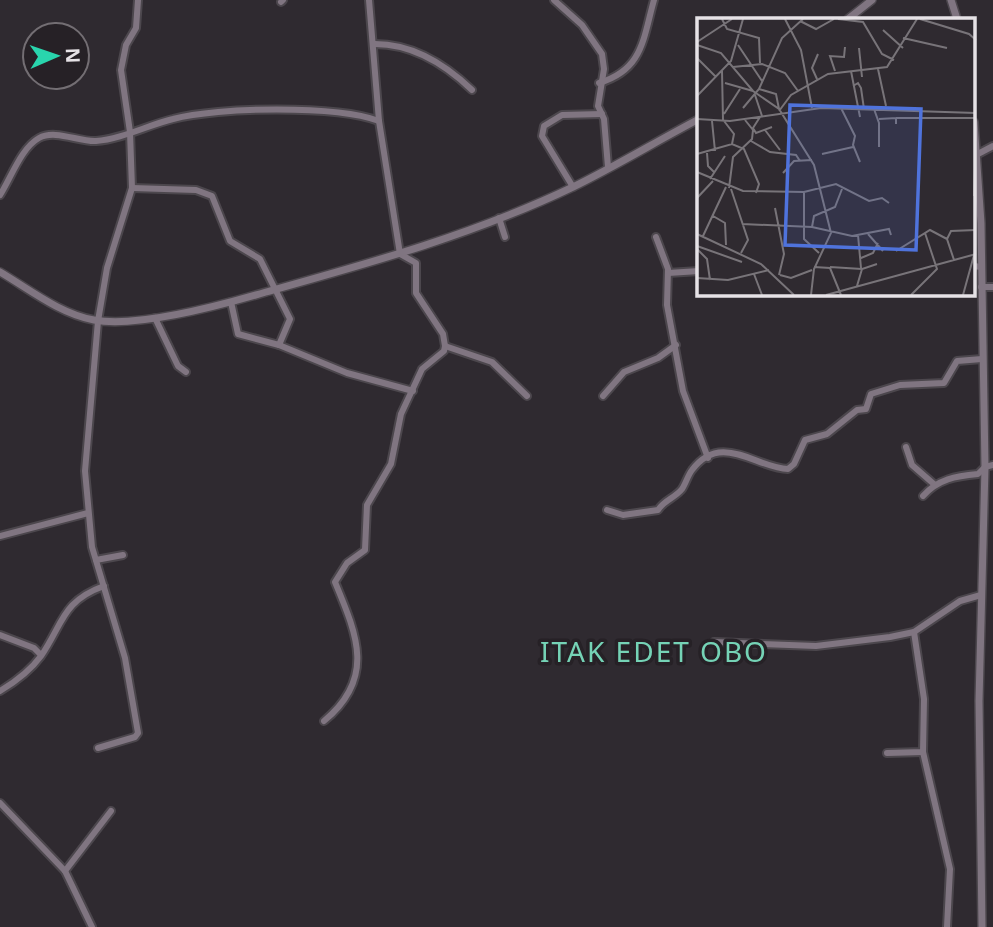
<svg xmlns="http://www.w3.org/2000/svg" width="993" height="927" font-family="'Noto Sans',sans-serif">
  <style>
    .lines { fill: none; stroke-linecap: round; stroke-linejoin: round }
    .minor-casing { stroke: #4c474d; stroke-width: 10 }
    .tertiary-casing { stroke: #4c474d; stroke-width: 10 }
    .minor { stroke: #807581; stroke-width: 6 }
    .tertiary { stroke: #807581; stroke-width: 7 }
    .labels { text-anchor: middle; stroke-width: 7; stroke-linejoin: round; paint-order: stroke }
    .quarter-label { font-size: 28px; letter-spacing: 2px; fill: #75d3b6; stroke: #262126 }
    .inset-road { fill: none; stroke: #787479; stroke-width: 2 }
    .view { fill: #4f73dc; fill-opacity: 0.15; stroke: #4f73dc; stroke-width: 3.5 }
    .inset-edge { fill: none; stroke: #e6e2e6; stroke-width: 3.5 }
  </style>
  <rect width="100%" height="100%" fill="#2f2a30"/>
  <g class="lines">
    <defs>
      <g id="minor">
        <polyline points="554,0 582,25 602,54 604,69 598,106 604,119 608,167"/>
        <polyline points="281,2 283,0"/>
        <path d="M375 44C413 44 446 65 472 90"/>
        <path d="M599 83C643 70 643 39 654 0"/>
        <polyline points="976,155 993,146"/>
        <polyline points="573,187 542,136 544,126 562,115 602,114"/>
        <polyline points="132,188 196,190 212,196 230,241 260,259 290,319 279,345 347,373 413,391"/>
        <path d="M0 195C11 178 21 148 39 138 55 129 79 142 96 141 122 139 148 125 173 119 218 107 336 105 379 121"/>
        <polyline points="499,218 505,237"/>
        <polyline points="656,237 668,269 667,305 683,391 708,458"/>
        <polyline points="974,266 981,267"/>
        <polyline points="668,273 699,271"/>
        <polyline points="981,287 993,287"/>
        <polyline points="231,302 238,334 279,345"/>
        <polyline points="155,318 178,366 186,372"/>
        <polyline points="445,346 492,362 527,396"/>
        <polyline points="603,396 624,372 658,358 676,345"/>
        <polyline points="906,447 912,465 935,485"/>
        <path d="M923 496C938 479 956 476 978 474L985 467 993 465"/>
        <path d="M607 510 623 515 658 510C664 500 675 498 682 489 686 483 688 475 692 470 721 431 756 468 788 469L794 464 805 440 827 434 857 410 866 409 871 394 900 385 944 383 957 361 982 359"/>
        <polyline points="0,536 88,513"/>
        <polyline points="96,560 123,555"/>
        <polyline points="0,635 34,648 41,655"/>
        <polyline points="714,642 816,646 890,637 914,632 960,601 981,595"/>
        <path d="M0 691C15 682 30 671 41 656 63 624 62 601 104 586"/>
        <path d="M324 721C376 678 357 635 335 582L347 563 365 550 367 505 391 464 401 414 422 369 444 351 445 346 443 334 416 293V263L400 254 379 121 369 0"/>
        <polyline points="98,748 135,737 138,733 125,658 92,547 85,471 98,321 107,268 132,188 130,132 121,70 126,45 136,28 138,0"/>
        <polyline points="923,752 950,869 947,927"/>
        <polyline points="887,753 923,752 924,699 914,632"/>
        <polyline points="0,803 65,871 92,927"/>
        <polyline points="65,871 111,811"/>
      </g>
      <g id="tertiary">
        <polyline points="951,0 957,19"/>
        <polyline points="848,19 872,0"/>
        <polyline points="974,122 981,223 985,467 979,701 982,927"/>
        <path d="M0 272C29 289 60 314 94 320 138 328 222 305 266 292 370 263 475 234 573 187 616 166 657 141 699 119"/>
      </g>
    </defs>
    <use href="#minor" class="minor-casing"/>
    <use href="#tertiary" class="tertiary-casing"/>
    <use href="#minor" class="minor"/>
    <use href="#tertiary" class="tertiary"/>
  </g>
  <g class="labels">
    <g class="quarter-label">
      <text x="654" y="662">ITAK EDET OBO</text>
    </g>
  </g>
  <g transform="translate(697 18)">
    <rect width="278" height="278" fill="#2f2a30"/>
    <path class="inset-road" d="M25 1 30 11 62 20 63 45M88 1 104 32 115 90M141 1 166 4 185 36 197 42M223 1 272 16 279 22M103 3 119 11 137 1M186 12 206 30M206 20 250 30M0 24 35 1M0 27 24 35 56 73 82 91 117 147 134 215 117 251 114 277M41 27 65 63M162 30 165 59M0 40 19 59M36 49 65 46 88 55 101 73M181 51 189 88M25 53 26 102M138 53 133 38 147 39 148 29M154 53 163 99M120 61 115 50 121 36M28 65 56 73M156 68 161 65 164 70 167 91M62 71 79 76 82 91M58 77 65 98M0 78 34 43 46 1M46 90 62 71 85 20 106 1M144 90 158 118 156 127 163 144M177 91 182 105V129M82 93 94 77 131 56 190 49 220 1M27 96 43 71M63 99 56 110 59 115 75 109M199 100H279M0 101 33 103 124 90 279 95M182 101 199 100V106M15 103 18 133M27 103 37 116 35 126M68 112 83 132M54 123 73 134 99 137 103 143M10 135 11 148 17 154M0 136 35 126 47 131 62 166 59 175M125 136 156 129M0 154 46 173 107 174 139 166 172 183 185 180 192 185M86 155 97 143 115 142M13 161 28 138M32 170 36 139 55 121 56 112 48 102M34 171 51 222 44 235M107 174V221L122 235M277 178 279 123M0 180 16 163M78 190 87 236 82 257M16 198 28 205 29 227M45 206 115 209 155 218 192 211 194 217M115 209 117 198 138 189 145 171M0 216 64 246 97 277M171 216 186 233M161 217 164 250M6 218 29 169M0 228 45 244M0 231 10 241 13 262M199 233 233 212 250 221M164 240 176 235 181 225M257 242 250 221 254 213 279 212M117 249 133 250 144 277M133 249 165 251M57 256 65 277M83 257 94 260 115 252M0 260 31 262 72 252M160 268 165 251 180 246M129 277 279 236M214 277 240 251 228 215M266 277 277 237"/>
    <path class="view" d="M93 87 224 91 219 232 88 227Z"/>
    <rect width="278" height="278" class="inset-edge"/>
  </g>
  <g transform="translate(56 56) rotate(88)"><circle r="33" fill="#262126" stroke="#736e73" stroke-width="2"/>
  <path d="M0-5L12 26L0 18L-12 26Z" fill="#29d5ad"/>
  <text y="-10" font-size="19" font-weight="bold" text-anchor="middle" fill="#e6e2e6">N</text>
  </g>
</svg>
